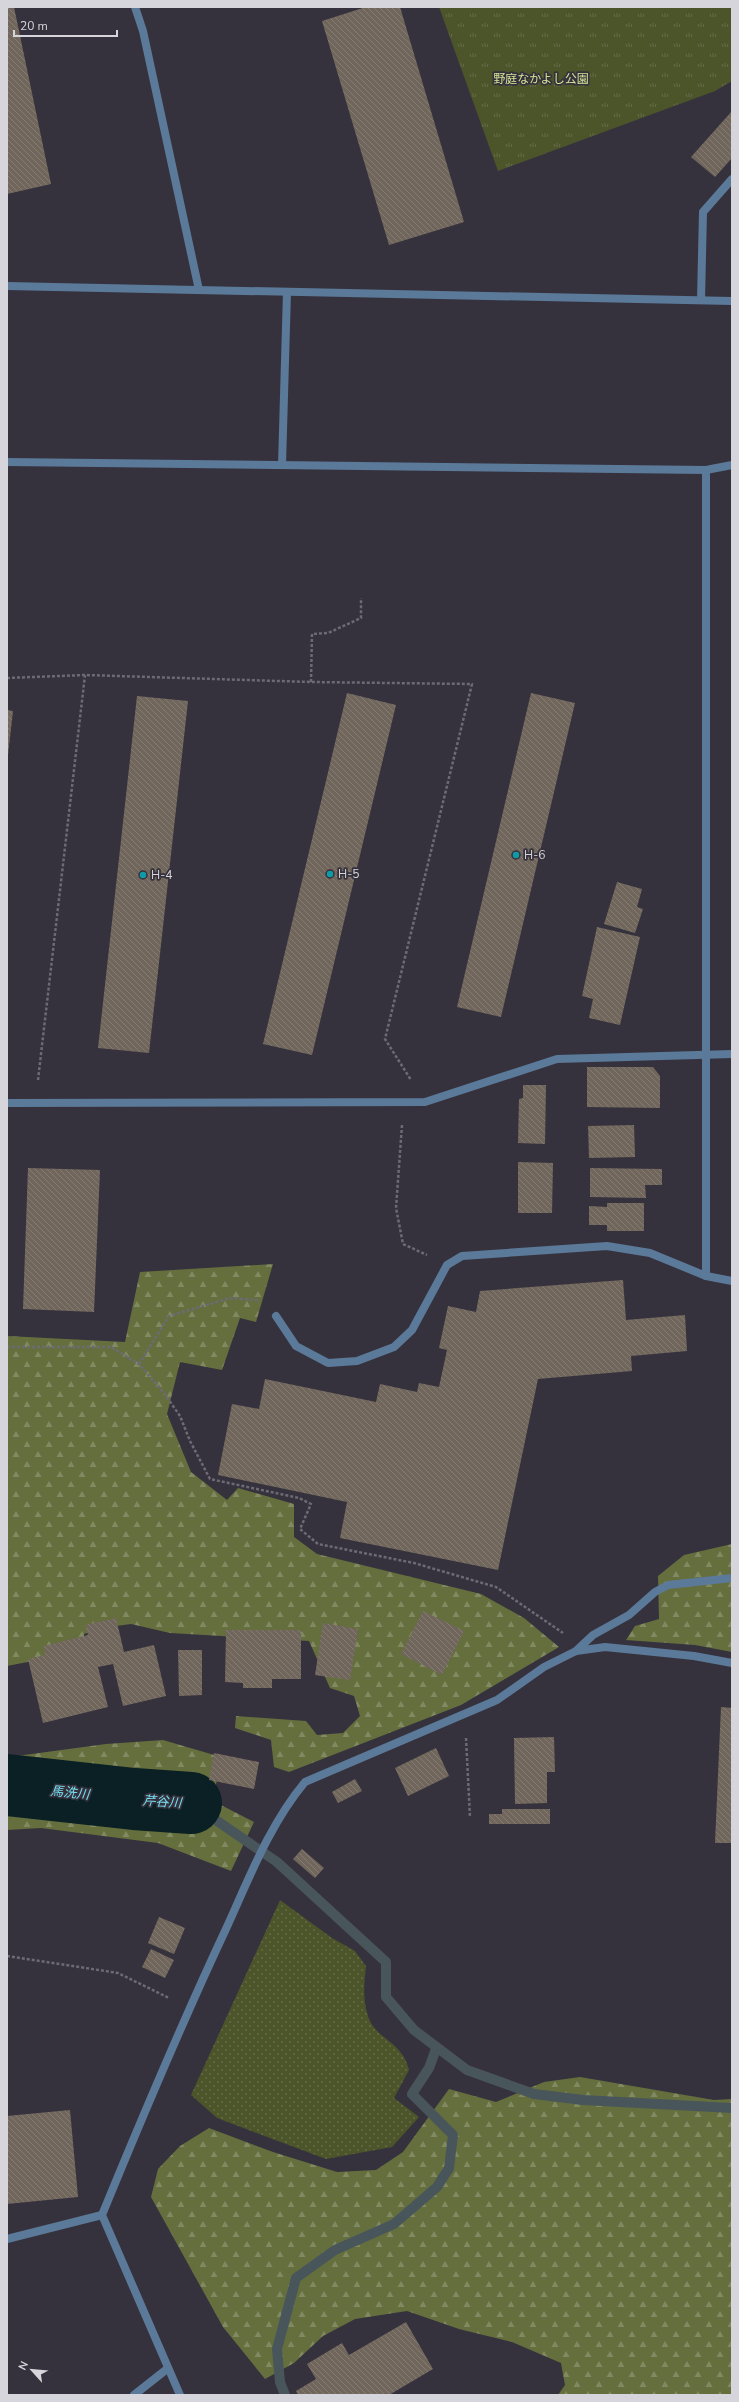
<svg xmlns="http://www.w3.org/2000/svg" width="739" height="2402" font-family="'Nunito Sans','Noto Sans JP',sans-serif">
  <style>
    .grass { fill: url(#grass-dots) }
    .forest { fill: url(#forest-firs) }
    .park { fill: url(#park-tufts) }
    .lines { fill: none; stroke-linecap: round; stroke-linejoin: round }
    .stream { stroke: #48565b; stroke-width: 10 }
    .river { stroke: #0a2024; stroke-width: 62 }
    .building { fill: url(#building-back-hatch) }
    .path { stroke: #6d6a74; stroke-width: 2.5; stroke-dasharray: 3 2; stroke-linecap: butt }
    .service { stroke: #5b7a99; stroke-width: 8 }
    .pedestrian { stroke: #5b7a99; stroke-width: 8 }
    .minor { stroke: #5b7a99; stroke-width: 8 }
    .tertiary { stroke: #5b7a99; stroke-width: 8 }
    .culture-dot { fill: #0f9aa8; stroke: #36323d; stroke-width: 1.5 }
    .labels { text-anchor: middle; stroke-width: 3.5; stroke-linejoin: round; paint-order: stroke }
    .park-label { font-size: 12px; fill: #d5e596; stroke: #36323d }
    .poi-label { font-size: 12px; fill: #d7d5dc; stroke: #36323d; text-anchor: start }
    .water-label { font-size: 13px; font-style: italic; fill: #74e0f3; stroke: #36323d }
  </style>
  <defs>
    <pattern id="grass-dots" width="8" height="8" patternUnits="userSpaceOnUse"><rect width="8" height="8" fill="#4c542a"/><path d="M2 2h.1M6 6h.1" fill="none" stroke="#656c48" stroke-width="1.8" stroke-linecap="round"/></pattern>
    <pattern id="forest-firs" width="22" height="20" patternUnits="userSpaceOnUse"><rect width="22" height="20" fill="#656f3d"/><path d="M5 1l3.5 6h-7zM16 11l3.5 6h-7z" fill="#818962"/></pattern>
    <pattern id="park-tufts" width="24" height="20" patternUnits="userSpaceOnUse"><rect width="24" height="20" fill="#4c542a"/><path d="M3 7l-1-3M5 7V3M7 7l1-3M15 17l-1-3M17 17v-4M19 17l1-3" fill="none" stroke="#656c48"/></pattern>
    <pattern id="building-back-hatch" width="6" height="6" patternUnits="userSpaceOnUse"><rect width="6" height="6" fill="#70665c"/><path d="M-1 5l2 2M0 0l6 6M5-1l2 2" fill="none" stroke="#847b73"/></pattern>
  </defs>
  <rect width="100%" height="100%" fill="#36323d"/>
  <path class="grass" d="M280 1900 332 1938 355 1951 366 1966C364 1985 362 2002 370 2021 378 2039 403 2043 409 2070L394 2098 419 2117 392 2147 326 2159 217 2118 191 2095Z"/>
  <g class="forest">
    <polygon points="273,1264 256,1322 240,1318 222,1370 180,1362 167,1414 191,1472 227,1500 238,1488 294,1504 294,1537 317,1554 481,1594 524,1618 559,1647 461,1705 289,1772 274,1767 271,1740 235,1728 236,1716 306,1721 317,1735 343,1733 360,1716 354,1696 330,1688 309,1641 170,1633 131,1624 101,1628 84,1634 84,1651 7,1666 7,1336 125,1342 140,1272"/>
    <polygon points="732,1544 732,1652 695,1645 626,1640 635,1626 659,1619 658,1576 684,1555"/>
    <polygon points="163,1740 221,1757 213,1801 254,1822 231,1871 158,1843 41,1828 7,1830 7,1756 17,1756 106,1744"/>
    <polygon points="580,2077 714,2100 732,2099 732,2395 558,2395 565,2385 561,2363 512,2342 459,2329 407,2311 355,2319 323,2336 294,2363 265,2379 223,2327 151,2197 158,2169 180,2146 209,2128 273,2152 337,2172 376,2170 403,2152 449,2089 496,2102 544,2082"/>
  </g>
  <polygon class="park" points="439,7 732,7 732,81 715,91 498,171"/>
  <g class="lines">
    <g class="stream">
      <polyline points="191,1803 277,1862 386,1962 386,1997 414,2030 467,2070 534,2094 583,2100 732,2108"/>
      <polyline points="285,2395 280,2382 277,2349 296,2278 335,2250 394,2224 437,2187 449,2168 453,2135 412,2094 429,2068 436,2049"/>
    </g>
    <polyline class="river" points="7,1785 134,1799 191,1803"/>
  </g>
  <g class="building">
    <polygon points="7,7 14,7 51,184 7,194"/>
    <polygon points="366,7 400,7 464,222 389,245 322,21"/>
    <polygon points="732,111 732,158 715,177 691,157"/>
    <polygon points="347,693 396,705 312,1055 263,1044"/>
    <polygon points="531,693 575,703 501,1017 457,1007"/>
    <polygon points="137,696 188,701 149,1053 98,1048"/>
    <polygon points="7,710 13,711 8,755 7,755"/>
    <polygon points="617,882 642,889 637,907 643,909 635,933 604,924"/>
    <polygon points="597,927 640,937 620,1025 589,1018 593,999 582,996"/>
    <polygon points="587,1067 653,1067 660,1076 660,1108 587,1107"/>
    <polygon points="523,1085 546,1085 545,1144 518,1143 519,1099 523,1098"/>
    <polygon points="634,1125 635,1157 589,1158 588,1126"/>
    <polygon points="518,1162 553,1163 552,1213 518,1213"/>
    <polygon points="28,1168 100,1170 94,1312 23,1309"/>
    <polygon points="590,1168 662,1169 662,1185 645,1185 646,1198 590,1197"/>
    <polygon points="607,1203 644,1203 644,1231 607,1231 607,1225 589,1225 589,1206 607,1207"/>
    <polygon points="623,1280 626,1320 685,1315 687,1351 631,1356 632,1371 538,1379 498,1570 340,1538 347,1502 218,1475 232,1404 259,1409 265,1379 376,1402 380,1384 417,1392 419,1383 439,1387 447,1350 439,1348 448,1306 476,1312 480,1291"/>
    <polygon points="423,1611 464,1631 442,1675 401,1654"/>
    <polygon points="116,1618 124,1652 154,1645 166,1696 123,1706 113,1664 98,1667 108,1707 43,1723 28,1659 45,1655 44,1646 88,1635 85,1625"/>
    <polygon points="323,1623 358,1629 350,1680 315,1675"/>
    <polygon points="226,1630 301,1630 301,1679 272,1679 272,1688 243,1688 243,1683 225,1682"/>
    <polygon points="178,1650 202,1650 202,1695 179,1696"/>
    <polygon points="721,1707 732,1708 732,1843 715,1843"/>
    <polygon points="554,1737 555,1772 547,1772 547,1803 515,1804 514,1738"/>
    <polygon points="436,1748 449,1776 408,1796 395,1768"/>
    <polygon points="214,1753 259,1762 254,1789 209,1780"/>
    <polygon points="355,1779 362,1791 338,1803 332,1792"/>
    <polygon points="502,1809 550,1809 550,1824 489,1824 489,1814 502,1814"/>
    <polygon points="302,1849 324,1868 315,1878 293,1859"/>
    <polygon points="159,1917 185,1928 174,1954 148,1943"/>
    <polygon points="151,1949 174,1960 165,1978 142,1967"/>
    <polygon points="70,2110 78,2197 7,2204 7,2116"/>
    <polygon points="406,2322 433,2369 389,2395 298,2395 296,2391 316,2379 307,2364 342,2343 349,2355"/>
  </g>
  <g class="lines">
    <g class="path">
      <polyline points="7,678 85,675 311,682 472,684 385,1039 411,1080"/>
      <polyline points="311,682 312,634 328,633 361,618 361,598"/>
      <polyline points="38,1080 85,675"/>
      <polyline points="402,1125 396,1208 403,1244 427,1255"/>
      <polyline points="7,1347 111,1347 139,1364 164,1393 180,1416 190,1441 210,1479 299,1498 311,1504 300,1529 318,1544 414,1563 496,1587 563,1633"/>
      <polyline points="139,1364 169,1316 230,1298 256,1300 259,1303"/>
      <polyline points="466,1738 470,1817"/>
      <polyline points="7,1956 118,1973 169,1998"/>
    </g>
    <g class="service">
      <polyline points="701,300 703,212 732,179"/>
      <polyline points="576,1651 593,1635 629,1615 655,1592 668,1585 732,1578"/>
    </g>
    <polyline class="pedestrian" points="135,7 143,31 199,290"/>
    <g class="minor">
      <polyline points="7,286 732,301"/>
      <polyline points="282,465 287,292"/>
      <polyline points="7,1103 425,1102 557,1059 732,1054"/>
      <polyline points="706,1276 706,470"/>
      <polyline points="276,1316 296,1346 328,1363 357,1361 394,1347 412,1330 447,1265 462,1256 607,1246 650,1253 706,1276 732,1281"/>
      <polyline points="7,2239 102,2215"/>
      <polyline points="134,2395 167,2369"/>
      <path d="M180 2395 102 2215C141 2120 181 2025 225 1931 248 1881 269 1825 305 1782L497 1700 544 1667 576 1651 605 1647 694 1656 732 1663"/>
    </g>
    <polyline class="tertiary" points="7,462 706,470 732,465"/>
  </g>
  <g class="culture-dot">
    <circle cx="516" cy="855" r="4"/>
    <circle cx="330" cy="874" r="4"/>
    <circle cx="143" cy="875" r="4"/>
  </g>
  <g class="labels">
    <g class="park-label">
      <text x="541" y="83">野庭なかよし公園</text>
    </g>
    <g class="poi-label">
      <text x="524" y="859">H-6</text>
      <text x="338" y="878">H-5</text>
      <text x="151" y="879">H-4</text>
    </g>
    <g class="water-label">
      <text transform="translate(70 1792) rotate(6)" y="5">馬洗川</text>
      <text transform="translate(162 1801) rotate(4)" y="5">芹谷川</text>
    </g>
  </g>
  <rect width="739" height="2402" fill="none" stroke="#d7d5dc" stroke-width="16"/>
  <g transform="translate(32 2370) rotate(297)" stroke="#36323d" stroke-width="3" paint-order="stroke">
  <path d="M0-3L7 15L0 10L-7 15Z" fill="#d7d5dc"/>
  <text y="-6" font-size="11" font-weight="bold" text-anchor="middle" fill="#d7d5dc">N</text>
  </g>
  <path d="M14 30v6h103v-6" fill="none" stroke="#d7d5dc" stroke-width="2"/>
  <text x="20" y="30" font-size="12" fill="#d7d5dc" stroke="#36323d" stroke-width="3" paint-order="stroke">20 m</text>
</svg>
